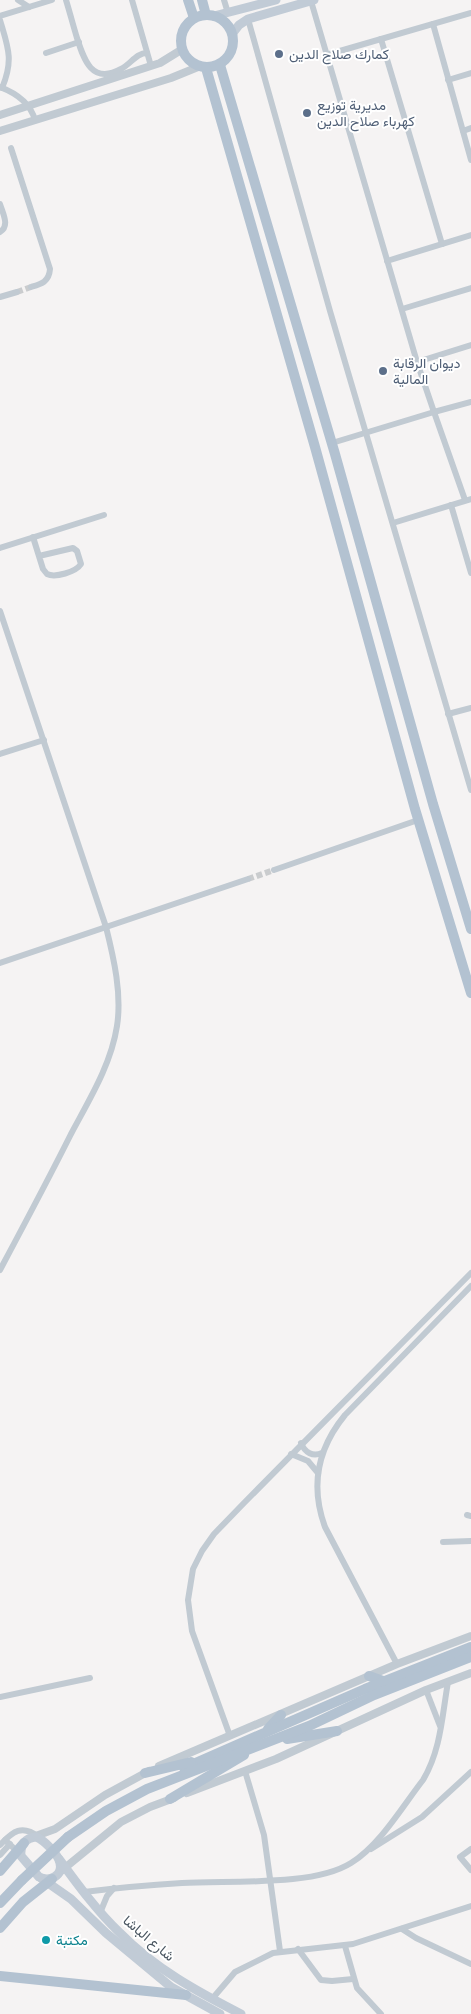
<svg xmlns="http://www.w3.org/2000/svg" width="471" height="2014" font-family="'Public Sans',Vazirmatn,sans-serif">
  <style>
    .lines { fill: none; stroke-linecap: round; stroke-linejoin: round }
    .minor-tunnel { stroke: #caccce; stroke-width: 6; stroke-dasharray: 6 3; stroke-linecap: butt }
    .minor { stroke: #c1cad2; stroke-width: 6 }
    .tertiary { stroke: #c1cad2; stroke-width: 8 }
    .secondary { stroke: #c1cbd6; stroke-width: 9 }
    .primary { stroke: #b3c2d1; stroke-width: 10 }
    .primary-bridge { stroke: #b3c2d1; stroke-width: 10 }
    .service-dot { fill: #5c6f8a; stroke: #fff; stroke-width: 2 }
    .culture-dot { fill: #0f9aa8; stroke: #fff; stroke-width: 2 }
    .labels { text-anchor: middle; stroke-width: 4; stroke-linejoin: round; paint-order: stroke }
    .service-label { font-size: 14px; fill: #4e5e75; stroke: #fff; text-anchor: start }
    .street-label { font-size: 14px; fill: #4a5661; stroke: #fff }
    .culture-label { font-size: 14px; fill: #0d838f; stroke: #fff; text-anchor: start }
  </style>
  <rect width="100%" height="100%" fill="#f5f3f3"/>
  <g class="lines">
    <g class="minor-tunnel">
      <polyline points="17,292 31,287"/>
      <polyline points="248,879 274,870"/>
    </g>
    <g class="minor">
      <polyline points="18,0 29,7"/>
      <path d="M66 0C70 13 73 25 77 38 84 60 92 85 121 69 131 64 136 53 147 53"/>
      <polyline points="132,0 151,66"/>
      <polyline points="224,0 228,13"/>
      <polyline points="311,1 417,362 434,412 471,402"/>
      <polyline points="0,16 52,0"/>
      <polyline points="248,19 330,311 471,790"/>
      <path d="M0 20C8 47 14 60 2 88"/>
      <polyline points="433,24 471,160"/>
      <polyline points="381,39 442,244"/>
      <polyline points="46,53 79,42"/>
      <polyline points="326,55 471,13"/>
      <polyline points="448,80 471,73"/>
      <path d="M0 87C16 93 30 102 35 120"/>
      <polyline points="463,131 471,128"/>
      <path d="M11 148 50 269C49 282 41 284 31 287"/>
      <path d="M0 204C3 214 10 226 0 232"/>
      <polyline points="387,261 471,235"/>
      <polyline points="0,297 17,292"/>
      <polyline points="402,309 471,288"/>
      <polyline points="417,362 471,345"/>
      <polyline points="332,443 434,412 465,500"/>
      <polyline points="451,505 471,573"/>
      <polyline points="393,523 471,499"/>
      <path d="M33 537 43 569 47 574C55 578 76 572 81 564L77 551 73 548 39 556"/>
      <polyline points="0,548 104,515"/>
      <path d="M0 611 106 927C114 959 122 994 117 1026 111 1065 89 1100 71 1134 48 1180 24 1225 0 1270"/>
      <polyline points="448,714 471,708"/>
      <polyline points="0,754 44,740"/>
      <polyline points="274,870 418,820"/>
      <polyline points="0,963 248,879"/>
      <path d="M301 1443C305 1453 313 1457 322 1453"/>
      <polyline points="291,1454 308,1461 318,1473"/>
      <polyline points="467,1515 471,1516"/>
      <polyline points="443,1542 471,1541"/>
      <path d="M397 1664 325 1527C310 1486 318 1448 345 1415L471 1286"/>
      <polyline points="426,1690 440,1726"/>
      <polyline points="0,1697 90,1678"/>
      <polyline points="230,1736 192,1631 188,1600 193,1569 202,1551 214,1534 243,1504 471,1273"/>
      <polyline points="245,1771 264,1835 280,1951"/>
      <polyline points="5,1840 19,1853"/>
      <path d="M0 1845C13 1831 22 1824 39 1837"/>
      <polyline points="371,1849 422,1817 471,1772"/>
      <polyline points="471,1849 460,1857 471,1870"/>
      <polyline points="0,1855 10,1844"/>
      <path d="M84 1892C116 1888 149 1885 182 1883 228 1880 313 1887 351 1863 380 1845 402 1807 423 1780 441 1750 442 1716 448 1682"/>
      <polyline points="100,1913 107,1896 114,1888"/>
      <polyline points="402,1929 416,1938 471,1964"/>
      <polyline points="345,1946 357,1988 381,2014"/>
      <polyline points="298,1949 321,1980 332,1981 353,1979"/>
      <polyline points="212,1999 235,1972 273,1953 353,1944 471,1906"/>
    </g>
    <g class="tertiary">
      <polyline points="0,115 160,63 181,50"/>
      <polyline points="0,131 171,78 198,67"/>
      <polyline points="159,1766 397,1664 471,1636"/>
      <polyline points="187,1793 276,1759 426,1690 471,1673"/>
      <polyline points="33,1837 55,1829 105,1795 149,1771"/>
      <polyline points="61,1871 121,1822 150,1807 174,1798"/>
    </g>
    <g class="secondary">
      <polyline points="214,16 276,0"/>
      <polyline points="232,34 239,25 248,19 314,0"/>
      <path d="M36 1837C44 1840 58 1854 60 1863 63 1876 50 1882 39 1877L21 1856C20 1845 25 1838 36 1837Z"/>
      <path d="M59 1859C78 1885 97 1911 120 1933 154 1968 198 1992 241 2014"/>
      <polyline points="41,1878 71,1899 106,1933 171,1987 220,2014"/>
    </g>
    <g class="primary">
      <polyline points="188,0 194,18"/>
      <polyline points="202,0 206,15"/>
      <circle cx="207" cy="41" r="26"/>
      <polyline points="220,65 335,454 433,804 471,929"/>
      <polyline points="206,68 315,447 415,809 471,993"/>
      <polyline points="369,1676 383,1681"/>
      <polyline points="268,1729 281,1715"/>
      <polyline points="287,1739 337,1731"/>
      <polyline points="184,1768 365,1689 471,1647"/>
      <polyline points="145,1773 191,1762"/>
      <polyline points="170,1799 244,1755"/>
      <polyline points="68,1837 106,1811 147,1789 309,1726 374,1695 471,1657"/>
      <polyline points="0,1871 24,1843"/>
      <polyline points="0,1903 22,1880"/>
      <polyline points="0,1928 23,1902 52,1879"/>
      <polyline points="0,1976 186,1995"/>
    </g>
    <polyline class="primary-bridge" points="22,1880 68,1837"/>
  </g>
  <g class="service-dot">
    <circle cx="279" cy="54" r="5"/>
    <circle cx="307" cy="113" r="5"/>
    <circle cx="383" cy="371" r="5"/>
  </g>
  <circle class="culture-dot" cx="46" cy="1940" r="5"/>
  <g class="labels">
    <g class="service-label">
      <text x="289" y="59">كمارك صلاح الدين</text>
      <text x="317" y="110">مديرية توزيع<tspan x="317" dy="16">كهرباء صلاح الدين</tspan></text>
      <text x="393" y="368">ديوان الرقابة<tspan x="393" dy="16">المالية</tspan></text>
    </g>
    <g class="street-label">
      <text transform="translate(149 1938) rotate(40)" y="5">شارع الباشا</text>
    </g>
    <g class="culture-label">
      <text x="56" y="1945">مكتبة</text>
    </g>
  </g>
</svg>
